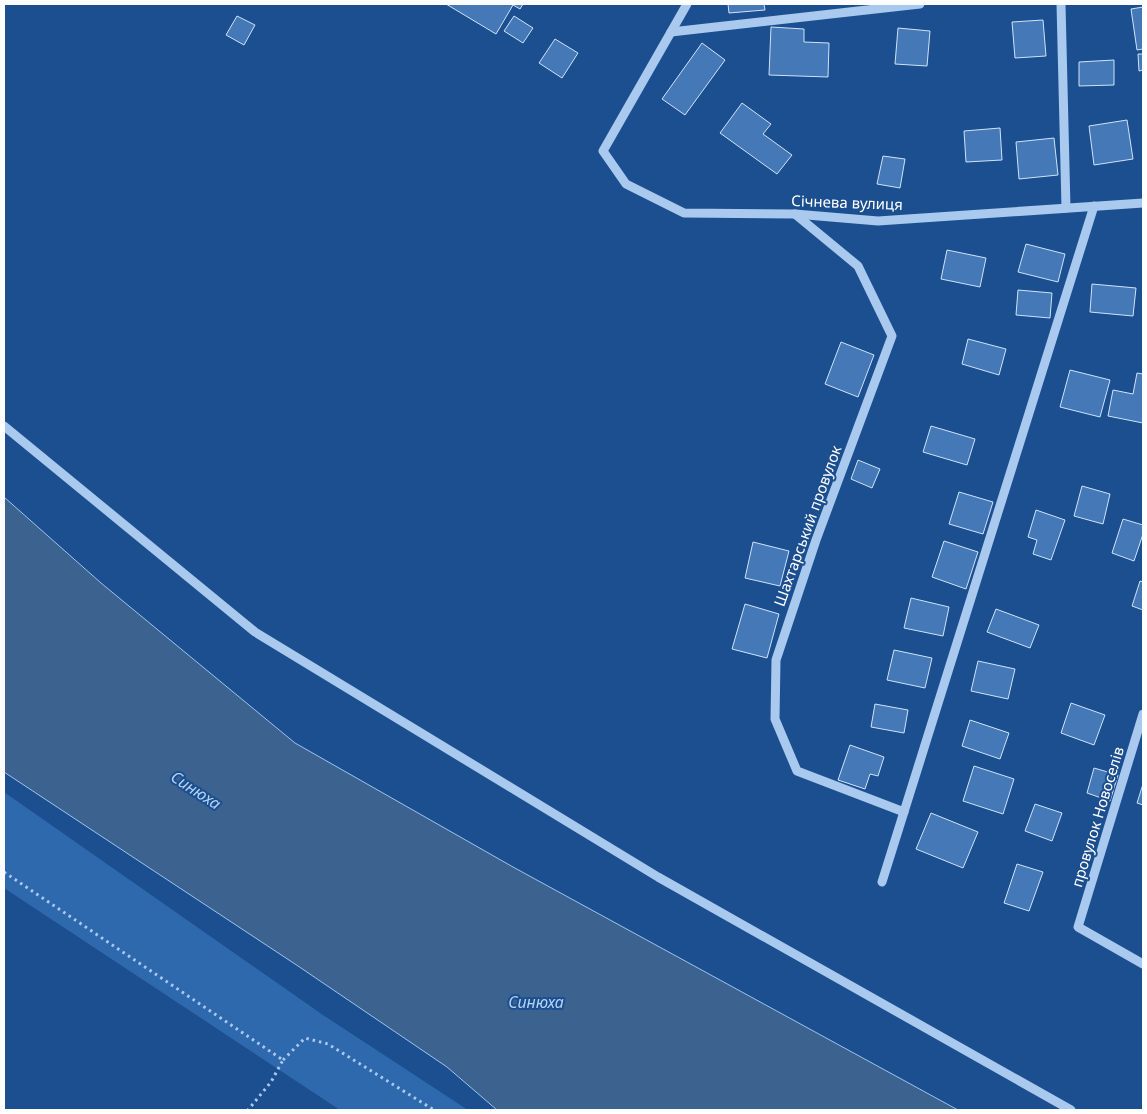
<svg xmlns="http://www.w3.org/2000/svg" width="1147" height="1114" font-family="'Noto Sans',sans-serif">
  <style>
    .green { fill: #2e69ad }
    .water { fill: #3c6290; stroke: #9cc4f0 }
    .building { fill: #4478b7; stroke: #cfe3fa }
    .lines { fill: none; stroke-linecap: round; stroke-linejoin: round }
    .path { stroke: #a9c9ee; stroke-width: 3; stroke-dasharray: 2.5 4; stroke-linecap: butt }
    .minor { stroke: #a9c9ee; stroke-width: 9 }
    .labels { text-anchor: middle; stroke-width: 4; stroke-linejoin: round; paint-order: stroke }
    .street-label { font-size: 15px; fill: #fff; stroke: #1b4f8f }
    .water-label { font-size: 16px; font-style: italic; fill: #b5d3f5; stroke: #1b4f8f }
  </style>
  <rect width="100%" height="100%" fill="#1b4f8f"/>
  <polygon class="green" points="4,792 323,1015 468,1110 340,1110 4,888"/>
  <polygon class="water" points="4,497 101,583 295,743 513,867 958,1110 497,1110 447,1067 298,966 4,772"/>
  <g class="building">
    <polygon points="446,4 523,4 520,9 513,5 496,34"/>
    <polygon points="728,4 764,4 765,10 729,13"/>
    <polygon points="1143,7 1143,49 1137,50 1131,9"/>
    <polygon points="237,16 255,25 244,45 226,35"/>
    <polygon points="514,16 533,28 523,43 504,31"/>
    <polygon points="1043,20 1046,56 1015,58 1012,22"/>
    <polygon points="771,27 804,29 804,42 829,43 828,77 769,75"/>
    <polygon points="898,28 930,31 927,66 895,64"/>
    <polygon points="555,39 578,53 562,78 539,63"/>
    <polygon points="702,43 725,60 685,115 662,99"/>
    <polygon points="1138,54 1143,54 1143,70 1139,71"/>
    <polygon points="1114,60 1114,85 1079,86 1079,62"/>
    <polygon points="742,103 771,124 763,134 792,155 777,174 720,133"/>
    <polygon points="1127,120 1133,159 1094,165 1089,126"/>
    <polygon points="1000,128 1002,160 966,162 964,131"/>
    <polygon points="1054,138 1058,175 1019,179 1016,142"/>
    <polygon points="883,156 905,159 900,188 877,184"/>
    <polygon points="1026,244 1065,254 1058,282 1018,272"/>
    <polygon points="947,250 986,258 980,287 941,279"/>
    <polygon points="1092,284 1136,288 1133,316 1090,312"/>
    <polygon points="1018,290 1052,293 1050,318 1016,315"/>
    <polygon points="968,339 1006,349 999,375 962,364"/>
    <polygon points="841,342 874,355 858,397 825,384"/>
    <polygon points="1070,370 1110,380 1100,417 1060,407"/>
    <polygon points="1137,373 1143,374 1143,423 1108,416 1113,390 1133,394"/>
    <polygon points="931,426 975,439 967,465 923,452"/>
    <polygon points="858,460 880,469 872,488 851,479"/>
    <polygon points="1082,486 1110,494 1103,524 1074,516"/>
    <polygon points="959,492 993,502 983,534 949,524"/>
    <polygon points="1036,510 1065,520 1051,560 1033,554 1037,540 1028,537"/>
    <polygon points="1123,519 1143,525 1143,534 1134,561 1112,553"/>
    <polygon points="944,541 978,552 966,589 932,577"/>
    <polygon points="753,542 789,551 780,586 745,578"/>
    <polygon points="1140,581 1143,582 1143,610 1132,606"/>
    <polygon points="911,598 949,607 943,636 904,628"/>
    <polygon points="745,604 779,614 767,658 732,649"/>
    <polygon points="996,609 1039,625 1030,648 987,632"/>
    <polygon points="894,650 932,658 925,688 887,680"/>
    <polygon points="978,661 1015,669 1008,699 971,691"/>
    <polygon points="1071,703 1105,715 1094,745 1061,733"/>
    <polygon points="875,704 908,710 904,733 871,727"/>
    <polygon points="970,720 1009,733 1000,759 962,746"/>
    <polygon points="850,745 884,757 878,776 870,774 865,789 838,780"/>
    <polygon points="974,766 1014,779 1003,814 963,801"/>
    <polygon points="1094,768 1118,775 1110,801 1087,793"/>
    <polygon points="1143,784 1143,805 1137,803"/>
    <polygon points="1035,804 1062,813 1052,841 1025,831"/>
    <polygon points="931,813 978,832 963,868 916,849"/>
    <polygon points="1017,864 1043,872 1029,911 1004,903"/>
  </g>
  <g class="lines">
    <g class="path">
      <polyline points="4,872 283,1060 271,1082 248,1110"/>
      <polyline points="283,1060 305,1038 328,1044 434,1110"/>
    </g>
    <g class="minor">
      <polyline points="687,4 603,151 626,184 684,213 795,214 878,221 1143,203"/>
      <polyline points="1061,4 1066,208"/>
      <polyline points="671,32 920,4"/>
      <polyline points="795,214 858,266 892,336 816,540 776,660 775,719 797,771 904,812"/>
      <polyline points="4,426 255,632 658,877 1071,1110"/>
      <polyline points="1143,714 1078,927 1143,964"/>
      <polyline points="882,882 1094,206"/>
    </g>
  </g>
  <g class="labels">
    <g class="street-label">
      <text transform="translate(847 203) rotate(2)" y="5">Січнева вулиця</text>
      <text transform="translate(808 526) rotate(-70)" y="5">Шахтарський провулок</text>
      <text transform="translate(1098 817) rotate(-73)" y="5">провулок Новоселів</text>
    </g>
    <g class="water-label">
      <text transform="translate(196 790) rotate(33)" y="6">Синюха</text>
      <text x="536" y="1008">Синюха</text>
    </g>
  </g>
  <rect width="1147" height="1114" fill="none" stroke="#ffffff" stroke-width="10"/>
</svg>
